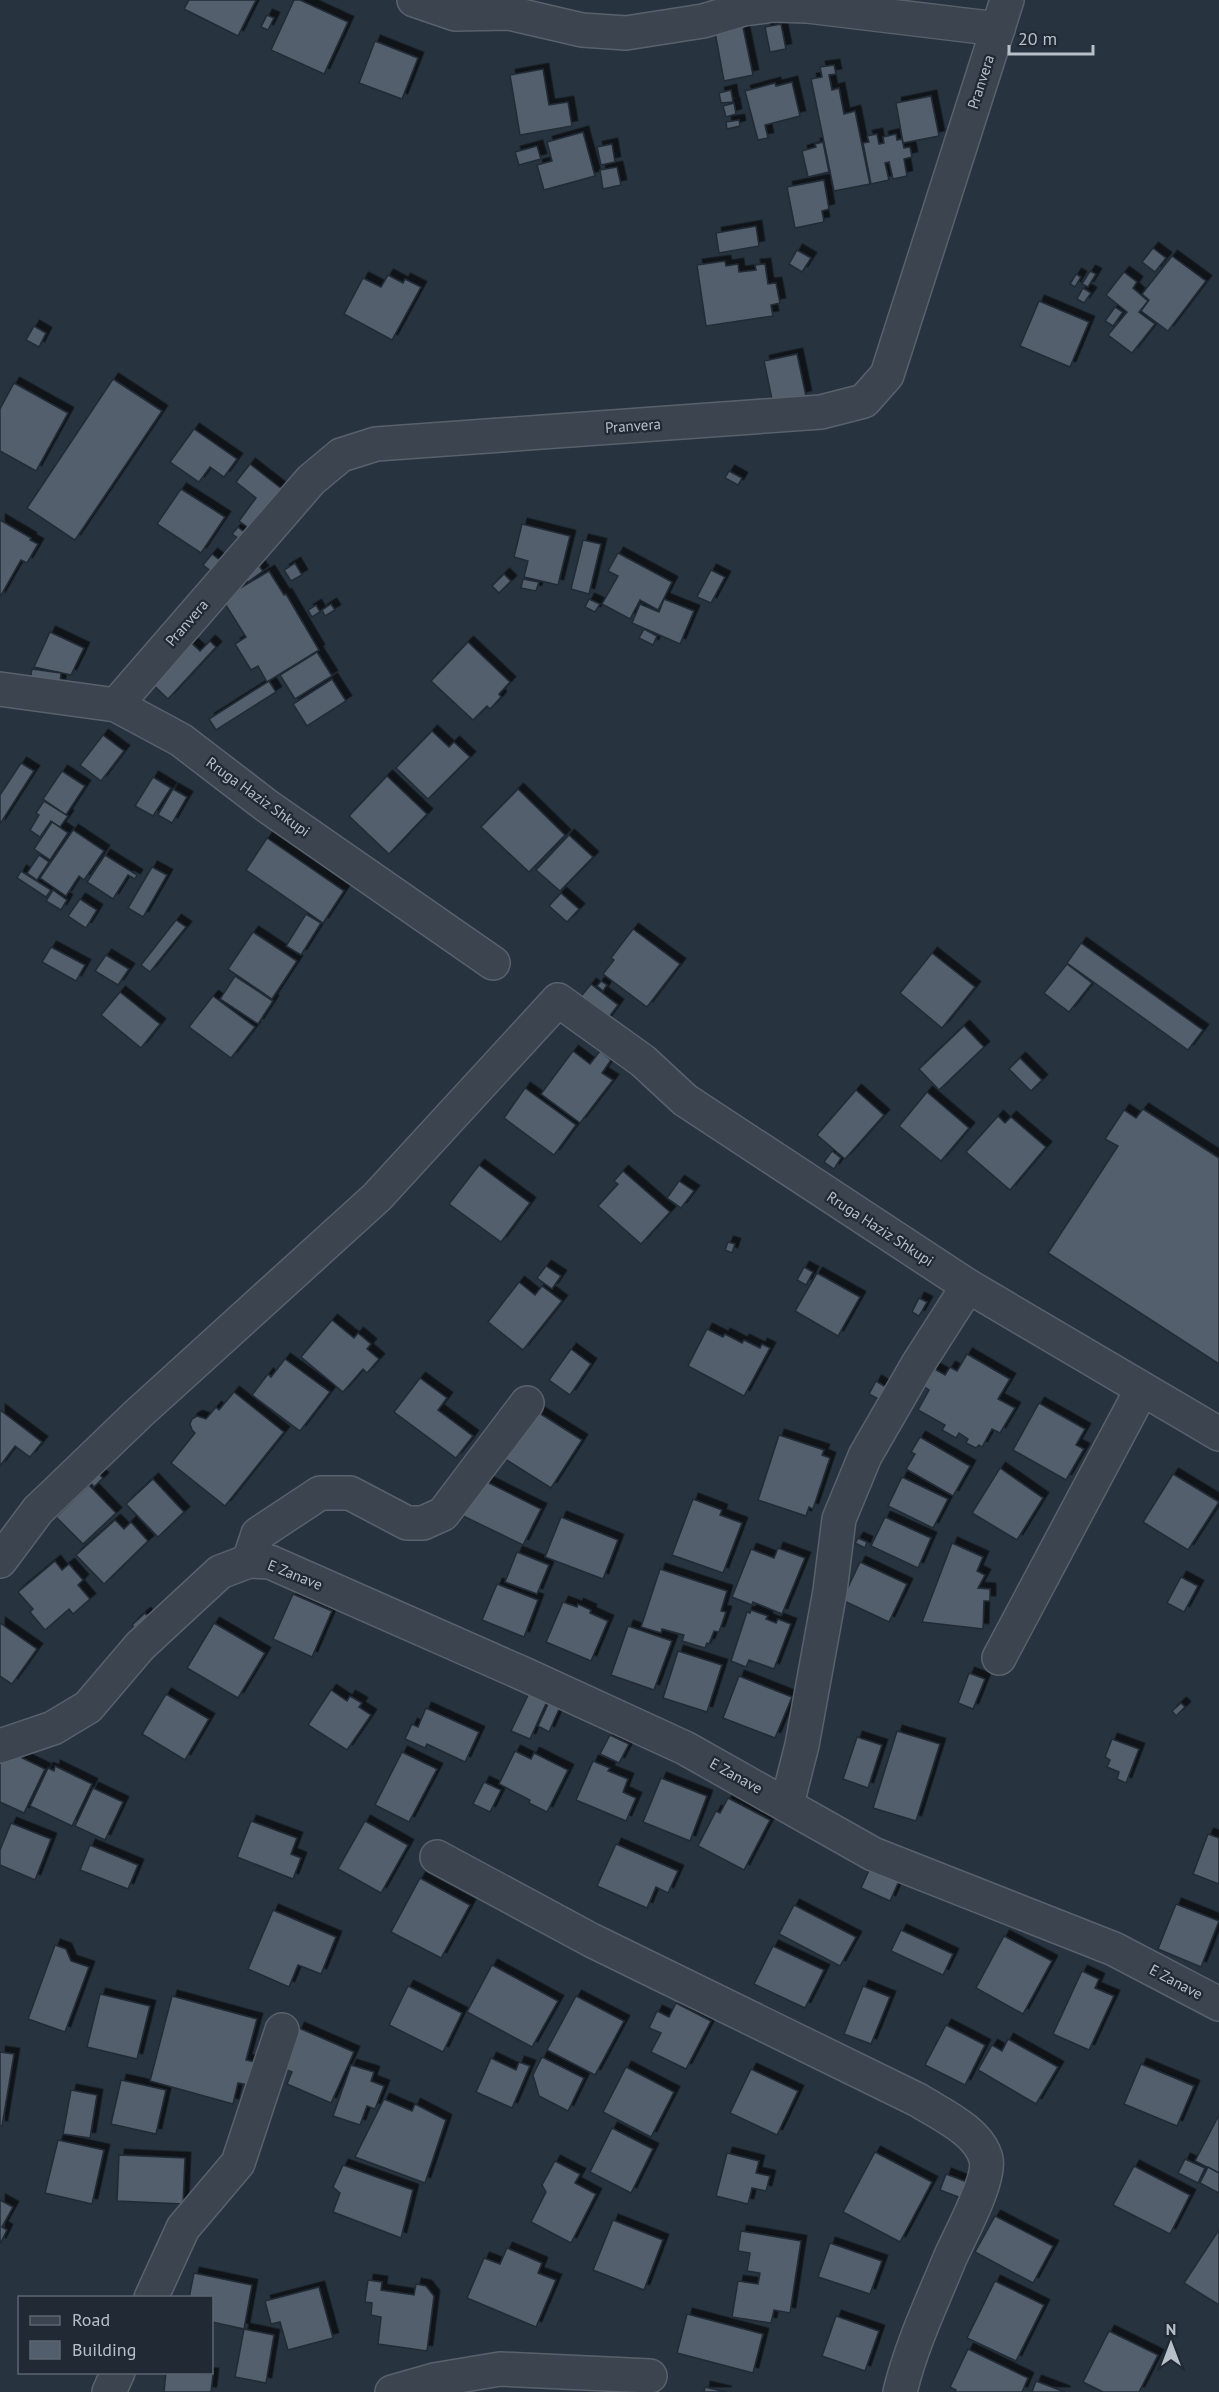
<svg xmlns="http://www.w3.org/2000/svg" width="1219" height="2392" font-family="'PT Sans',sans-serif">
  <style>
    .building { fill: #525e6c; stroke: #222b36; stroke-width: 1.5; filter: url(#shadow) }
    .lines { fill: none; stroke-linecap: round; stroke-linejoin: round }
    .minor-casing { stroke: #59626c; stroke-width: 36 }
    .minor { stroke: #3b444f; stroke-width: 33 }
    .labels { text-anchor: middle; stroke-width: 4.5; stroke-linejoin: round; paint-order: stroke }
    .street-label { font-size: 15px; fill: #b7c0c9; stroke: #202934 }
  </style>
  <defs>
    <filter id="shadow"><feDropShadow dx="5.5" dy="-5.5" stdDeviation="0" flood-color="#0009"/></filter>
  </defs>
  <rect width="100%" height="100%" fill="#27333e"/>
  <g class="building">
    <polygon points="189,0 256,0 238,36 184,9"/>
    <polygon points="294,0 300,0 348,22 324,74 271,50"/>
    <polygon points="267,15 274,18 268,30 261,27"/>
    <polygon points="781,24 786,49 770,52 765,27"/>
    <polygon points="743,27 753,75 724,81 715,32"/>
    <polygon points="375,41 418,58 402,99 359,83"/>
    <polygon points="834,65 836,74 829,75 832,90 839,88 844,114 855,111 870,184 834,191 811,79 822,77 820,67"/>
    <polygon points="543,69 549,105 568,102 572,126 520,135 510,75"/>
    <polygon points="792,82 800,116 765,125 768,138 758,140 745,91 775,83 776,86"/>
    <polygon points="731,90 733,102 721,103 719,93"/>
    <polygon points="931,96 939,136 903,143 896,103"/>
    <polygon points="734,103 736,114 726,117 723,106"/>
    <polygon points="739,120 740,126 727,129 726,122"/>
    <polygon points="583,132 595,176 544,190 537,165 552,161 547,142"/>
    <polygon points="877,134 879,144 884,143 883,137 896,134 897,140 902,139 904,148 910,147 912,157 904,159 907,176 893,179 889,162 885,163 889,180 871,184 863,143 869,142 867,136"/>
    <polygon points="823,142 829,172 808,177 802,151 816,147 815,144"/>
    <polygon points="612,144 615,162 601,165 597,147"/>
    <polygon points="537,146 541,159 519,165 515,152"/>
    <polygon points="617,167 621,185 603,189 600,170"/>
    <polygon points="824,180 829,209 822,211 824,222 795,228 787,187"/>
    <polygon points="756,226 759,246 719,253 716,233"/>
    <polygon points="1153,248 1166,258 1155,272 1142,262"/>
    <polygon points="797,250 811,258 802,272 789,264"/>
    <polygon points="1172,256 1206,281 1168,331 1141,311 1149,300 1142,294"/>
    <polygon points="725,261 726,266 738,264 739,272 756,270 755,265 765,264 768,284 776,283 780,303 771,305 773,316 706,326 697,265"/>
    <polygon points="1090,271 1096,274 1088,287 1082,284"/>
    <polygon points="1124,272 1137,282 1133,288 1148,301 1139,312 1155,324 1132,353 1108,335 1127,312 1106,295"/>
    <polygon points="1076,274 1081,277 1075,287 1070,284"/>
    <polygon points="388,275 403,283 405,279 421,287 392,340 344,314 363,278 381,287"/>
    <polygon points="1083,288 1091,293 1084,303 1077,299"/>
    <polygon points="1039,301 1089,322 1070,367 1020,346"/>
    <polygon points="1115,307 1123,312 1113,326 1105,321"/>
    <polygon points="34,326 46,333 39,347 26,340"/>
    <polygon points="797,354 806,396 773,404 764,361"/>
    <polygon points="113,379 162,411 75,540 27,508"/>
    <polygon points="14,383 68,413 36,471 0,451 0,409"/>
    <polygon points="194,429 237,459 224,477 210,467 199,482 170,462"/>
    <polygon points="250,464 282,489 250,529 239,521 256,498 236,482"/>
    <polygon points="729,471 742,478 738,485 725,478"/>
    <polygon points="181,489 225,517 201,553 157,524"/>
    <polygon points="0,520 31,538 30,540 38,544 27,563 21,560 0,597"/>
    <polygon points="522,524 570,536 558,585 524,577 528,561 514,557"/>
    <polygon points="238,527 244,532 238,538 232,534"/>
    <polygon points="583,540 601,544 589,594 571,589"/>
    <polygon points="618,553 672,582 658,610 640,600 630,619 602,604 618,576 608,571"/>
    <polygon points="212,554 221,561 212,572 203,565"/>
    <polygon points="253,558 263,571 248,582 241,572"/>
    <polygon points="295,563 302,575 291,581 284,570"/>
    <polygon points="711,570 725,577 711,603 697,597"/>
    <polygon points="269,571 284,595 286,594 319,650 267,682 258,666 251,670 235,644 246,637 222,599"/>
    <polygon points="504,574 511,581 499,593 492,586"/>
    <polygon points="523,579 539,582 536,591 521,588"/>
    <polygon points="589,599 600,604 595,612 585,607"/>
    <polygon points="664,599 694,611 680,644 632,623 640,604 659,612"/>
    <polygon points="331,604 335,610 325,616 322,610"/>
    <polygon points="316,605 320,612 312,617 308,610"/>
    <polygon points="644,629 657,636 653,645 639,638"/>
    <polygon points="50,632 84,648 71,675 34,667"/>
    <polygon points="184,636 200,651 210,641 216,647 168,699 145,677"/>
    <polygon points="468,642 510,682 499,694 501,697 490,709 487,706 473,720 431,681"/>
    <polygon points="317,652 332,676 295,699 280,675"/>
    <polygon points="32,669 61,673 60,684 30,680"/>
    <polygon points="332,679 346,701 307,726 293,704"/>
    <polygon points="269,681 276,692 216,730 209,719"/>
    <polygon points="432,731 449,747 454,742 470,757 428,799 396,768"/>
    <polygon points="103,735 124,751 101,781 80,765"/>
    <polygon points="21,763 34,771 0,824 0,795"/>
    <polygon points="62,771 85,786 66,815 43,799"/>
    <polygon points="387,776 427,814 389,854 349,816"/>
    <polygon points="153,777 171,788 153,816 135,806"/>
    <polygon points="173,789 187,797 172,823 158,815"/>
    <polygon points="518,789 565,835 529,872 481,827"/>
    <polygon points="44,801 68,816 60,827 51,821 40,837 30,830 39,815 36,813"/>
    <polygon points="52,822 68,833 50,860 34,849"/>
    <polygon points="73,830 104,851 84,880 79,876 66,896 40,878"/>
    <polygon points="569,835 593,857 560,891 536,870"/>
    <polygon points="267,838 344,891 323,923 246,870"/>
    <polygon points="39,855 49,862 37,880 27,873"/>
    <polygon points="105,855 137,875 135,879 128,875 113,899 87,882"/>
    <polygon points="152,867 167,875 143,917 128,908"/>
    <polygon points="21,871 51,890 46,897 17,878"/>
    <polygon points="53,890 67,900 61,910 46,901"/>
    <polygon points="561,893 579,909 567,922 549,906"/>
    <polygon points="80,899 97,910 86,928 68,916"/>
    <polygon points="306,914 321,923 301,955 286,946"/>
    <polygon points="176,920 186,927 150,972 141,965"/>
    <polygon points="633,929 680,964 647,1007 603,974 614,960 611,958"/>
    <polygon points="253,932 297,961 272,999 228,969"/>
    <polygon points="1081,943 1203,1030 1188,1050 1067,963"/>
    <polygon points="51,947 85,965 76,981 42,962"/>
    <polygon points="932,953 975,987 942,1028 900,993"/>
    <polygon points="106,955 129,969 118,985 95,971"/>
    <polygon points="1067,964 1092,983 1069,1012 1044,993"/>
    <polygon points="235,976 273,1001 258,1024 220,999"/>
    <polygon points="601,981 607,985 603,991 597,986"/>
    <polygon points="591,984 618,1005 606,1021 579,999"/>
    <polygon points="120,992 160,1024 141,1048 101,1015"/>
    <polygon points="213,996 255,1027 231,1058 189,1027"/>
    <polygon points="964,1026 984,1047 939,1090 919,1069"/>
    <polygon points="573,1051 590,1064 600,1051 611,1060 602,1073 613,1080 580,1123 541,1094"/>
    <polygon points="1020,1058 1042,1080 1031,1091 1009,1069"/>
    <polygon points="525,1088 576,1125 554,1155 504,1118"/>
    <polygon points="856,1090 884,1115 845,1159 817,1135"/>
    <polygon points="927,1092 969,1128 941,1161 899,1126"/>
    <polygon points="1143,1109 1219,1158 1219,1364 1048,1253 1118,1146 1105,1139 1124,1110 1136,1118"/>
    <polygon points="998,1116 1005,1123 1011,1117 1046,1147 1010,1190 966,1152"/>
    <polygon points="832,1151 841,1158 834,1169 824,1162"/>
    <polygon points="479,1165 530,1203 501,1242 449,1204"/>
    <polygon points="623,1171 670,1212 641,1244 598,1206 618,1184 614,1181"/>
    <polygon points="679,1181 694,1191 681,1208 667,1198"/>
    <polygon points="728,1242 735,1244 732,1253 725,1250"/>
    <polygon points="546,1266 561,1276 552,1289 537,1278"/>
    <polygon points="804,1267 813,1272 806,1285 797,1280"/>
    <polygon points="817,1273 860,1297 838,1336 795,1311"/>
    <polygon points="519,1282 535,1295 542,1286 562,1301 523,1350 488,1322"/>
    <polygon points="919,1298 927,1302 919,1316 912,1312"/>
    <polygon points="332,1320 354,1338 358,1333 371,1344 367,1349 379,1359 367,1373 363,1369 343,1392 301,1357"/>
    <polygon points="707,1329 723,1337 725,1334 742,1343 744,1340 760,1348 762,1344 770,1348 744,1396 688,1366"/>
    <polygon points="571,1349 591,1364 570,1395 549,1380"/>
    <polygon points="967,1354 1010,1379 998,1399 1015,1408 1000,1433 992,1429 982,1447 979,1445 976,1448 966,1443 968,1439 959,1433 956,1438 942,1430 945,1425 918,1410 929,1390 923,1386 933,1368 945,1375 950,1367 957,1371"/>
    <polygon points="285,1359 330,1392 300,1431 252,1395 268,1374 271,1377"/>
    <polygon points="420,1378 447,1398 438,1410 473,1436 456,1458 394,1412"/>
    <polygon points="876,1381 889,1389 882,1401 869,1394"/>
    <polygon points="234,1392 284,1432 225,1506 171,1463 195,1433 192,1430 190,1424 192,1419 197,1416 206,1419 216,1407 219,1410"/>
    <polygon points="1039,1403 1085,1429 1076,1445 1084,1449 1066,1480 1013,1450"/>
    <polygon points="0,1410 42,1442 30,1457 15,1446 0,1466"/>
    <polygon points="536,1411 582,1440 551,1488 505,1459"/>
    <polygon points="779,1435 824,1450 822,1455 830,1458 813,1509 809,1507 806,1516 758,1500"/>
    <polygon points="920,1437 970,1466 953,1496 906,1469 915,1454 911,1452"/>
    <polygon points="89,1464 103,1478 94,1487 90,1482"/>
    <polygon points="1000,1468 1043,1498 1017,1540 972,1513"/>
    <polygon points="1173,1474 1219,1502 1188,1550 1143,1522"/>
    <polygon points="475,1476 541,1509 523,1545 457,1513"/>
    <polygon points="902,1477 948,1499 933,1528 888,1506"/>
    <polygon points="153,1479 184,1512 158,1537 126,1504"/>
    <polygon points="89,1485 116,1513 83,1544 56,1517"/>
    <polygon points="693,1499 722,1510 720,1515 742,1523 723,1573 672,1555"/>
    <polygon points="561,1517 618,1540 603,1579 545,1557"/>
    <polygon points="885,1517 931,1538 918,1568 871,1546"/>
    <polygon points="115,1520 124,1529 131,1522 148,1541 104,1584 76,1555"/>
    <polygon points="858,1538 867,1542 865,1548 855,1543"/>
    <polygon points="952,1543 983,1557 977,1571 985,1575 978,1588 990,1589 990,1601 984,1601 983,1629 922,1622"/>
    <polygon points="778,1548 805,1558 782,1614 753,1602 752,1605 732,1597 751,1549 774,1558"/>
    <polygon points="517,1552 549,1565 537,1594 505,1582"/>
    <polygon points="55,1561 62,1570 69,1564 83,1580 78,1585 90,1599 73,1614 69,1609 45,1630 30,1612 33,1609 18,1592"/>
    <polygon points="860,1562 907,1584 889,1622 842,1600"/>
    <polygon points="660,1569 727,1591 721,1611 726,1612 719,1632 714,1631 709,1644 707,1643 705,1648 682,1641 684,1635 662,1629 661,1633 641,1627"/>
    <polygon points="1181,1577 1198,1586 1184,1612 1167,1603"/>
    <polygon points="497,1584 538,1600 524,1637 482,1620"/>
    <polygon points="293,1594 332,1611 312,1657 273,1639"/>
    <polygon points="563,1602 577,1607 578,1604 591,1610 590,1613 608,1621 591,1661 546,1642"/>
    <polygon points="751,1610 768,1616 766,1619 776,1623 778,1619 791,1624 774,1669 749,1660 746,1667 731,1661 747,1612 750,1613"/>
    <polygon points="145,1613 155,1624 142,1636 132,1625"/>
    <polygon points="0,1623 37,1649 12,1684 0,1676"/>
    <polygon points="214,1623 265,1653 238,1698 187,1668"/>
    <polygon points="628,1626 672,1641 654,1690 611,1675"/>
    <polygon points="678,1651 722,1665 707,1712 663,1698"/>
    <polygon points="969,1673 985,1679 973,1709 958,1703"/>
    <polygon points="739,1676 792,1697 775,1738 723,1718"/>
    <polygon points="531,1689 549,1697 530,1739 511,1731"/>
    <polygon points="331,1690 347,1701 350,1696 362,1703 359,1707 371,1715 347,1750 308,1725"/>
    <polygon points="166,1694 209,1719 185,1760 142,1734"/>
    <polygon points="549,1702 560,1707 549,1732 538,1726"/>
    <polygon points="1181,1703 1185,1707 1176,1716 1172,1711"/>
    <polygon points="426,1708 479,1732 465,1762 427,1744 425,1748 405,1739 412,1724 418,1727"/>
    <polygon points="897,1731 940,1744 916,1821 873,1808"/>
    <polygon points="610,1735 629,1744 619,1763 600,1754"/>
    <polygon points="857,1737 882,1745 868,1788 843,1779"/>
    <polygon points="1112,1739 1139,1749 1126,1783 1117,1779 1119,1772 1107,1767 1110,1760 1105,1757"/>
    <polygon points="4,1749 45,1769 24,1813 0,1802 0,1757"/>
    <polygon points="515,1751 531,1759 534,1753 568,1770 547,1812 529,1803 530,1800 499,1784"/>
    <polygon points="402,1752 437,1769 409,1822 375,1805"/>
    <polygon points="593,1761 610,1768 608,1771 628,1779 623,1792 636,1798 626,1821 576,1800"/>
    <polygon points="55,1766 92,1784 72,1826 30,1806 48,1768 54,1771"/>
    <polygon points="661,1778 707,1796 690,1841 643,1822"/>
    <polygon points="484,1782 501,1790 490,1812 473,1804"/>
    <polygon points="93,1788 123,1802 105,1840 75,1826"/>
    <polygon points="728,1798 770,1820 744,1870 698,1846 716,1811 720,1813"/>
    <polygon points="251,1821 297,1838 291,1854 301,1858 293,1879 237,1857"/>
    <polygon points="365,1821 408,1845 381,1893 338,1869"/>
    <polygon points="11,1823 51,1839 35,1880 0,1865 0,1850"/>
    <polygon points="1208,1834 1219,1838 1219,1884 1193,1874"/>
    <polygon points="616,1844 678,1871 668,1893 656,1887 647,1908 597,1886"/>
    <polygon points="90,1845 138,1865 128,1889 80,1870"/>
    <polygon points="870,1868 899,1881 890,1901 861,1888"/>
    <polygon points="420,1878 470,1905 441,1958 391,1932"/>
    <polygon points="1176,1904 1219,1921 1201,1967 1158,1949"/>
    <polygon points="794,1905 856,1937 840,1966 779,1934"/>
    <polygon points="273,1910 336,1937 321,1974 298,1965 289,1987 248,1969"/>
    <polygon points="901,1930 953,1954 943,1975 891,1951"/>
    <polygon points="1004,1936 1052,1961 1023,2014 976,1988"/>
    <polygon points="55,1945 66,1949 71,1961 89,1967 65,2032 28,2019"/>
    <polygon points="773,1946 824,1970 805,2008 754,1984"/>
    <polygon points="492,1965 558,2001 532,2047 467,2012"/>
    <polygon points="1082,1971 1099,1979 1095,1988 1114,1996 1089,2050 1053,2034"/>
    <polygon points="408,1986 462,2013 443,2052 389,2025"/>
    <polygon points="863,1986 890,1997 871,2044 844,2034"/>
    <polygon points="100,1994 150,2006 137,2059 87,2047"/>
    <polygon points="172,1996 257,2019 246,2060 255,2062 248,2085 238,2083 233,2104 150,2081"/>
    <polygon points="576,1996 624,2021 595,2075 547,2050"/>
    <polygon points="676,2003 711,2021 686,2069 651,2052 661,2033 649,2028 657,2011 669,2017"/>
    <polygon points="946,2025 985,2045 965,2085 925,2065"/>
    <polygon points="299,2028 354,2052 331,2103 287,2084 292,2072 281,2068"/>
    <polygon points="1008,2039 1058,2067 1036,2104 978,2070 992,2045 1002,2051"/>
    <polygon points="0,2052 14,2054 2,2126 0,2126"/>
    <polygon points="542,2057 584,2078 568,2111 539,2096 533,2075"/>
    <polygon points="491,2058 516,2070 519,2062 530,2066 512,2108 476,2092"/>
    <polygon points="1141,2064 1194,2086 1177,2126 1124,2104"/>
    <polygon points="351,2065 374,2072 371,2081 384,2086 375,2109 367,2106 360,2125 333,2116"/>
    <polygon points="626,2067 674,2092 651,2137 603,2112"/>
    <polygon points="751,2069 798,2091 777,2135 730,2113"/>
    <polygon points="121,2080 166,2090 156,2134 111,2124"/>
    <polygon points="71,2090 97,2095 90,2138 63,2134"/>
    <polygon points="384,2099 412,2111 415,2104 446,2120 425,2183 355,2157"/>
    <polygon points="1219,2115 1219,2173 1195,2161"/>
    <polygon points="612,2128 653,2149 631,2193 590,2172"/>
    <polygon points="58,2140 104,2150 92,2204 45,2193"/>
    <polygon points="875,2152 932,2182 900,2242 843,2212"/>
    <polygon points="727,2153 759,2161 756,2173 770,2176 766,2191 752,2188 748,2204 716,2196"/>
    <polygon points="119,2155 185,2158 183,2204 117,2201"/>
    <polygon points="1185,2159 1205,2168 1198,2183 1178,2173"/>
    <polygon points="555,2161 580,2174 575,2183 596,2194 571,2243 531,2222 546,2192 542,2185"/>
    <polygon points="343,2165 413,2190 401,2238 333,2212 340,2193 333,2187"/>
    <polygon points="1134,2166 1190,2195 1170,2234 1113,2205"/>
    <polygon points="1208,2167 1219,2173 1219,2193 1200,2183"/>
    <polygon points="946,2174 967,2182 961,2198 940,2190"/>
    <polygon points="0,2200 13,2207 2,2227 7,2230 0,2244"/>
    <polygon points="995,2216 1053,2246 1033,2283 975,2252"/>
    <polygon points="613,2220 663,2240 644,2290 593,2270"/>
    <polygon points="1219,2230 1219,2305 1184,2283"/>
    <polygon points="741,2231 801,2241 790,2313 774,2310 771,2323 732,2317 738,2281 758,2284 760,2273 747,2271 750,2253 738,2251"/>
    <polygon points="830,2243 882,2261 870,2294 818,2277"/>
    <polygon points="507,2248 542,2263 538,2273 556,2280 536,2327 467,2298 484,2258 500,2264"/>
    <polygon points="194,2273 252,2285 244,2329 212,2322 212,2298 189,2298"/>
    <polygon points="368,2280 382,2282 381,2290 414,2295 416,2284 426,2286 434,2296 427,2351 378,2344 381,2317 371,2315 372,2303 365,2302"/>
    <polygon points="995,2281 1044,2305 1016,2361 967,2338"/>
    <polygon points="319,2287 333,2338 288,2350 280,2322 271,2324 265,2301"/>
    <polygon points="687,2314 763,2334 753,2373 677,2353"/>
    <polygon points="836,2316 879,2331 865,2371 822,2356"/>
    <polygon points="244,2329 274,2335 266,2383 235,2377"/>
    <polygon points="1109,2331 1158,2355 1139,2392 1103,2392 1083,2382"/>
    <polygon points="968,2349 1028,2378 1022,2392 955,2392 956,2390 950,2387"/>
    <polygon points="166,2372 213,2374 211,2392 164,2392"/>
    <polygon points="1036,2381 1065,2392 1032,2392"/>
    <polygon points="705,2387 726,2392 704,2392"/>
  </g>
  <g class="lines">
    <defs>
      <g id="minor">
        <polyline points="414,0 455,14 509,13 582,30 626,33 703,21 744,9 773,5 807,6 998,29"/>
        <polyline points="0,689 116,705 181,740 267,806 493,963"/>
        <polyline points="116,705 311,480 341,455 376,444 821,412 864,401 887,375 1007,0"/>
        <polyline points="0,1561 38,1510 58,1491 138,1414 377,1197 558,1000 643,1061 685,1100 968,1286 1219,1434"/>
        <polyline points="249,1561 258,1534 320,1493 350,1493 407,1523 423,1523 443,1514 527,1403"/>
        <polyline points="999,1658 1142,1389"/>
        <polyline points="0,1746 53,1728 88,1707 140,1646 220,1572 249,1561 270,1562 526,1675 685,1748 873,1854 1114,1949 1219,2004"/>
        <polyline points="787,1804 802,1745 830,1591 839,1519 865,1456 918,1364 968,1286"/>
        <path d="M437 1857 591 1940 918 2100C940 2114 979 2131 986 2159 991 2180 959 2237 950 2258 932 2302 911 2346 900 2392"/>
        <polyline points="151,2298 183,2228 238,2163 282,2030"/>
        <polyline points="109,2392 118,2372"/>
        <polyline points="392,2392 434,2380 500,2369 650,2376"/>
      </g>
    </defs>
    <use href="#minor" class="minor-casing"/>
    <use href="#minor" class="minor"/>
  </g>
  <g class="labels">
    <g class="street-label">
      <text transform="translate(981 82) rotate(-72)" y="5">Pranvera</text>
      <text transform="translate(633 426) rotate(-4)" y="5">Pranvera</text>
      <text transform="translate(187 623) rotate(-49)" y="5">Pranvera</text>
      <text transform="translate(258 797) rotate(36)" y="5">Rruga Haziz Shkupi</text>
      <text transform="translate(880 1229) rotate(33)" y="5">Rruga Haziz Shkupi</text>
      <text transform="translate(295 1575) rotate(22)" y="5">E Zanave</text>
      <text transform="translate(736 1776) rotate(29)" y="5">E Zanave</text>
      <text transform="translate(1176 1982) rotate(28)" y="5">E Zanave</text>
    </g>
  </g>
  <rect x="18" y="2296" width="195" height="78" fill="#202934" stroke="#5c6570" stroke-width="1.5"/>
  <rect x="30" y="2316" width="30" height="9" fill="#3b444f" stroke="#5c6570" stroke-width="1.5"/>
  <text x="72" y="2326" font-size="18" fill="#b7c0c9">Road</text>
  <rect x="30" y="2341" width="30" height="18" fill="#525e6c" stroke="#5c6570" stroke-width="1.5"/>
  <text x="72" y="2356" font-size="18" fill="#b7c0c9">Building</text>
  <g transform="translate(1171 2344)" stroke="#202934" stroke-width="4.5" paint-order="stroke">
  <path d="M0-4.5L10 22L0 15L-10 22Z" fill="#b7c0c9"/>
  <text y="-9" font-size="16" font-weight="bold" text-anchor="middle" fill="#b7c0c9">N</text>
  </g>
  <path d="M1009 45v9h84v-9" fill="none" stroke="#b7c0c9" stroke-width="3"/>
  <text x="1018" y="45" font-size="18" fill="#b7c0c9" stroke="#202934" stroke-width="4.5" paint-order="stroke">20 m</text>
</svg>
